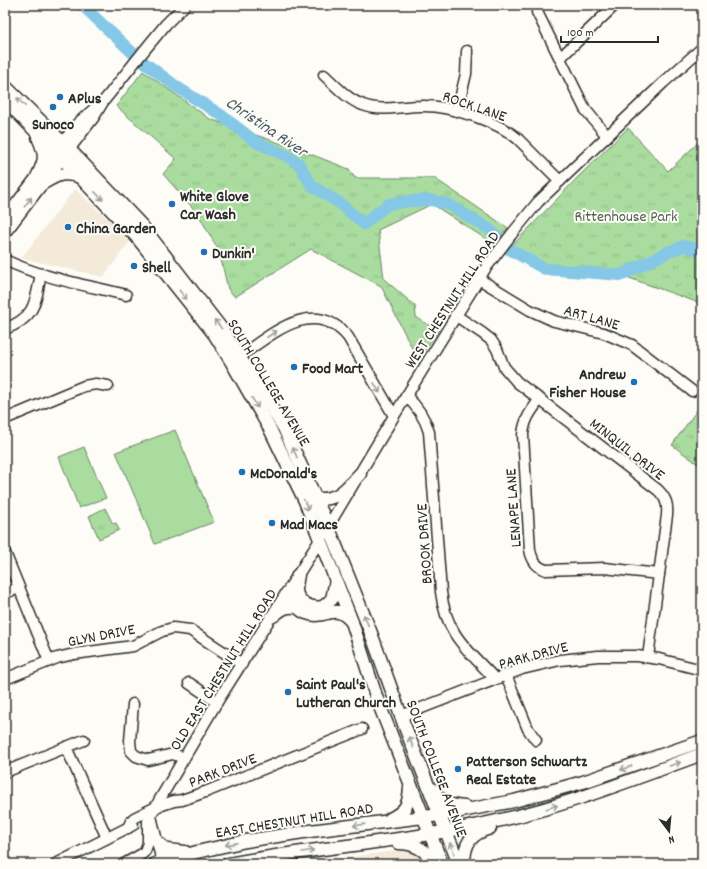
<svg xmlns="http://www.w3.org/2000/svg" width="707" height="869" font-family="Dekko,sans-serif">
  <style>
    .built { fill: #f4ead9 }
    .grass { fill: url(#grass-tufts); stroke: #6a8464 }
    .pitch { fill: #a9dc9e; stroke: #6a8464 }
    .lines { fill: none; stroke-linecap: round; stroke-linejoin: round }
    .river { stroke: #85c7e6; stroke-width: 12 }
    .minor-casing { stroke: #2b2b2b; stroke-width: 13 }
    .major-casing { stroke: #2b2b2b; stroke-width: 15 }
    .minor { stroke: #fdfcf7; stroke-width: 10 }
    .major { stroke: #fdfcf7; stroke-width: 12 }
    .oneway { stroke: #9e9e9b }
    .poi-dot { fill: #1f6fb2; stroke: #fdfcf7; stroke-width: 1.5 }
    .labels { text-anchor: middle; stroke-width: 4; stroke-linejoin: round; paint-order: stroke }
    .poi-label { font-size: 16px; font-weight: bold; fill: #2b2b2b; stroke: #fdfcf7; text-anchor: start }
    .street-label { font-size: 16px; fill: #2b2b2b; stroke: #fdfcf7 }
    .park-label { font-size: 16px; fill: #51604e; stroke: #fdfcf7 }
    .water-label { font-size: 17px; font-style: italic; fill: #465a63; stroke: #fdfcf7 }
  </style>
  <defs>
    <pattern id="grass-tufts" width="24" height="20" patternUnits="userSpaceOnUse"><rect width="24" height="20" fill="#a9dc9e"/><path d="M3 7l-1-3M5 7V3M7 7l1-3M15 17l-1-3M17 17v-4M19 17l1-3" fill="none" stroke="#92bd88"/></pattern>
  </defs>
  <rect width="100%" height="100%" fill="#fdfcf7"/>
  <filter id="ink" filterUnits="userSpaceOnUse"><feTurbulence type="fractalNoise" baseFrequency=".025" numOctaves="2"/><feDisplacementMap in="SourceGraphic" scale="8" xChannelSelector="R" yChannelSelector="G"/><feConvolveMatrix kernelMatrix="1 2 1 2 8 2 1 2 1" color-interpolation-filters="sRGB"/></filter>
  <g filter="url(#ink)">
    <g class="built">
      <polygon points="75,189 131,240 103,277 21,258"/>
      <polygon points="400,850 407,850 419,853 431,864 304,864"/>
    </g>
    <g class="grass">
      <polygon points="143,71 210,119 305,152 349,169 355,178 434,178 508,228 492,243 432,204 378,230 384,279 415,306 416,317 438,331 418,360 381,286 311,249 235,297 228,289 219,251 198,214 163,174 176,159 116,106"/>
      <polygon points="628,128 668,171 702,139 702,304 621,275 545,269 509,249 579,176"/>
      <polygon points="702,403 702,467 672,445"/>
      <polygon points="105,508 113,524 116,523 119,530 99,539 89,516"/>
    </g>
    <g class="pitch">
      <polygon points="175,430 214,522 155,544 116,452"/>
      <polygon points="84,447 106,498 79,508 59,457"/>
    </g>
    <g class="lines">
      <polyline class="river" points="82,5 138,58 177,87 221,115 256,142 289,157 299,164 312,186 338,202 364,224 378,212 389,204 411,201 430,200 448,204 489,229 509,249 545,269 621,275 668,252 684,246 702,251"/>
      <defs>
        <g id="minor">
          <polyline points="537,12 585,109 607,136"/>
          <polyline points="560,58 615,5"/>
          <path d="M324 75C336 86 348 100 363 105 381 112 402 106 421 106 448 105 497 121 518 139L560 181"/>
          <polyline points="457,111 466,74 467,51"/>
          <polyline points="5,218 77,124 96,107"/>
          <polyline points="5,233 94,117 103,102 143,52 166,24 185,5"/>
          <path d="M5 260C42 278 86 285 126 295"/>
          <polyline points="479,279 530,310 554,321 604,333 632,345 692,391"/>
          <path d="M455 315 482 333 491 340 497 349 504 367 517 382 658 490C666 498 668 504 667 515L648 657"/>
          <path d="M5 329C36 317 35 303 41 274"/>
          <path d="M240 356C272 334 314 296 348 337L394 416"/>
          <path d="M406 396C417 406 425 418 429 432L441 592C446 635 468 650 495 679"/>
          <path d="M540 399C531 411 524 420 523 435L530 550C532 560 536 567 546 570L604 568 659 574"/>
          <polyline points="5,419 84,386 96,384 108,386"/>
          <polyline points="5,553 49,661"/>
          <polyline points="5,593 19,588"/>
          <polyline points="506,675 528,729 536,740"/>
          <polyline points="5,679 57,658 74,654 133,646 162,631 173,628 190,630 242,664"/>
          <polyline points="189,683 217,702"/>
          <polyline points="133,704 130,741 131,751 136,756 148,760 173,754 184,758"/>
          <polyline points="401,716 522,669 560,660 598,656 637,656 659,659 702,670"/>
          <polyline points="66,747 107,838"/>
          <polyline points="5,772 84,740"/>
          <polyline points="151,816 162,862"/>
          <polyline points="128,828 131,821 134,818 156,807 174,801 182,800 208,791 362,729"/>
          <polyline points="56,864 133,825"/>
          <polyline points="124,864 142,854 145,851 148,843 148,821 160,799 217,702 320,540 394,416 485,269 511,235 538,202 663,83 702,48"/>
        </g>
        <g id="major">
          <polyline points="5,86 69,149 142,226 224,332 284,428 328,526 371,633 405,727 459,864"/>
          <polyline points="5,100 62,158 136,236 215,335 231,361 270,429 305,501 352,622 377,699 442,864"/>
          <path d="M37 177C46 159 46 155 38 137"/>
          <path d="M42 184C57 175 62 171 81 177"/>
          <path d="M316 499C340 500 345 489 360 474"/>
          <path d="M298 575C297 580 296 586 296 591 298 604 312 609 323 607L332 599 336 580"/>
          <path d="M287 593C292 600 298 610 306 613 327 621 333 600 352 622"/>
          <path d="M273 616C283 608 285 606 298 607"/>
          <path d="M432 789C442 803 449 806 465 807"/>
          <path d="M390 819C406 811 409 805 410 787"/>
          <polyline points="158,843 167,850 185,852"/>
          <path d="M398 843C415 843 426 850 436 864"/>
          <polyline points="155,864 197,852 246,841 310,831 440,815 514,801 583,782 702,741"/>
          <path d="M228 864C316 847 405 842 492 822 564 807 633 779 702 754"/>
          <path d="M464 864C464 844 470 834 490 828"/>
        </g>
      </defs>
      <use href="#minor" class="minor-casing"/>
      <use href="#major" class="major-casing"/>
      <use href="#minor" class="minor"/>
      <use href="#major" class="major"/>
    </g>
    <defs><path id="oneway-shaft" d="M-6 0H5M1.5-3L5.5 0L1.5 3" fill="none" stroke-width="1.6" stroke-linecap="round" stroke-linejoin="round"/></defs>
    <g class="oneway">
      <use href="#oneway-shaft" transform="translate(21 102) rotate(-135)"/>
      <use href="#oneway-shaft" transform="translate(99 196) rotate(46)"/>
      <use href="#oneway-shaft" transform="translate(28 202) rotate(-53)"/>
      <use href="#oneway-shaft" transform="translate(183 295) rotate(52)"/>
      <use href="#oneway-shaft" transform="translate(218 324) rotate(-128)"/>
      <use href="#oneway-shaft" transform="translate(272 334) rotate(-33)"/>
      <use href="#oneway-shaft" transform="translate(377 388) rotate(60)"/>
      <use href="#oneway-shaft" transform="translate(255 403) rotate(60)"/>
      <use href="#oneway-shaft" transform="translate(295 453) rotate(-115)"/>
      <use href="#oneway-shaft" transform="translate(306 505) rotate(68)"/>
      <use href="#oneway-shaft" transform="translate(366 620) rotate(-112)"/>
      <use href="#oneway-shaft" transform="translate(411 742) rotate(-112)"/>
      <use href="#oneway-shaft" transform="translate(675 764) rotate(-19)"/>
      <use href="#oneway-shaft" transform="translate(626 768) rotate(160)"/>
      <use href="#oneway-shaft" transform="translate(552 807) rotate(-17)"/>
      <use href="#oneway-shaft" transform="translate(359 825) rotate(172)"/>
      <use href="#oneway-shaft" transform="translate(231 844) rotate(169)"/>
      <use href="#oneway-shaft" transform="translate(452 848) rotate(-111)"/>
      <use href="#oneway-shaft" transform="translate(308 851) rotate(-9)"/>
    </g>
  </g>
  <g class="poi-dot">
    <circle cx="60" cy="97" r="4"/>
    <circle cx="53" cy="107" r="4"/>
    <circle cx="172" cy="204" r="4"/>
    <circle cx="68" cy="227" r="4"/>
    <circle cx="204" cy="252" r="4"/>
    <circle cx="134" cy="266" r="4"/>
    <circle cx="294" cy="367" r="4"/>
    <circle cx="634" cy="382" r="4"/>
    <circle cx="242" cy="472" r="4"/>
    <circle cx="272" cy="523" r="4"/>
    <circle cx="288" cy="692" r="4"/>
    <circle cx="458" cy="769" r="4"/>
  </g>
  <g class="labels">
    <g class="poi-label">
      <text x="68" y="103">APlus</text>
      <text x="53" y="129" text-anchor="middle">Sunoco</text>
      <text x="180" y="201">White Glove<tspan x="180" dy="18">Car Wash</tspan></text>
      <text x="76" y="233">China Garden</text>
      <text x="212" y="258">Dunkin'</text>
      <text x="142" y="272">Shell</text>
      <text x="302" y="373">Food Mart</text>
      <text x="626" y="379" text-anchor="end">Andrew<tspan x="626" dy="18">Fisher House</tspan></text>
      <text x="250" y="478">McDonald's</text>
      <text x="280" y="529">Mad Macs</text>
      <text x="296" y="689">Saint Paul's<tspan x="296" dy="18">Lutheran Church</tspan></text>
      <text x="466" y="766">Patterson Schwartz<tspan x="466" dy="18">Real Estate</tspan></text>
    </g>
    <g class="street-label">
      <text transform="translate(475 105) rotate(19)" y="6">ROCK LANE</text>
      <text transform="translate(451 299) rotate(-57)" y="6">WEST CHESTNUT HILL ROAD</text>
      <text transform="translate(592 316) rotate(16)" y="6">ART LANE</text>
      <text transform="translate(270 382) rotate(59)" y="6">SOUTH COLLEGE AVENUE</text>
      <text transform="translate(628 448) rotate(38)" y="6">MINQUIL DRIVE</text>
      <text transform="translate(512 508) rotate(-94)" y="6">LENAPE LANE</text>
      <text transform="translate(423 544) rotate(-94)" y="6">BROOK DRIVE</text>
      <text transform="translate(101 634) rotate(-11)" y="6">GLYN DRIVE</text>
      <text transform="translate(533 654) rotate(-15)" y="6">PARK DRIVE</text>
      <text transform="translate(222 669) rotate(-58)" y="6">OLD EAST CHESTNUT HILL ROAD</text>
      <text transform="translate(438 768) rotate(69)" y="6">SOUTH COLLEGE AVENUE</text>
      <text transform="translate(222 769) rotate(-21)" y="6">PARK DRIVE</text>
      <text transform="translate(294 819) rotate(-9)" y="6">EAST CHESTNUT HILL ROAD</text>
    </g>
    <g class="park-label">
      <text x="626" y="221">Rittenhouse Park</text>
    </g>
    <g class="water-label">
      <text transform="translate(267 126) rotate(34)" y="6">Christina River</text>
    </g>
  </g>
  <rect width="707" height="869" fill="none" stroke="#fdfcf7" stroke-width="20"/>
  <rect x="10" y="10" width="687" height="849" fill="none" stroke="#2b2b2b" stroke-width="1.5" filter="url(#ink)"/>
  <g transform="translate(669 831) rotate(164)" stroke="#fdfcf7" stroke-width="3" paint-order="stroke">
  <path d="M0-3L7 15L0 10L-7 15Z" fill="#2b2b2b"/>
  <text y="-6" font-size="11" font-weight="bold" text-anchor="middle" fill="#2b2b2b">N</text>
  </g>
  <path d="M561 36v6h97v-6" fill="none" stroke="#2b2b2b" stroke-width="2"/>
  <text x="567" y="36" font-size="12" fill="#2b2b2b" stroke="#fdfcf7" stroke-width="3" paint-order="stroke">100 m</text>
</svg>
